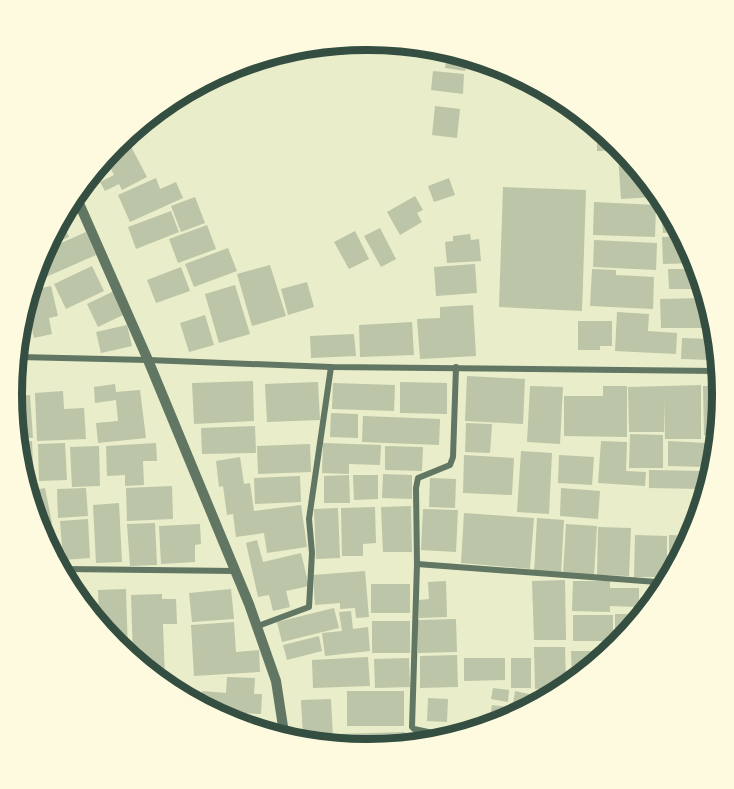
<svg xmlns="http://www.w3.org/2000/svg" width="734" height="789" font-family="'Titillium Web',sans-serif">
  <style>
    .building { fill: #bcc5a7 }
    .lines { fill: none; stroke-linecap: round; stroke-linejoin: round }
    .minor { stroke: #617663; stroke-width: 6 }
    .tertiary { stroke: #617663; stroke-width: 10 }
    .rim { fill: none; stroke: #344e41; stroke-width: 8 }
  </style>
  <rect width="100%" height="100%" fill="#e9edc9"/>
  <g class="building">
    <polygon points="447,55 467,59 465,71 445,68"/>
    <polygon points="433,71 464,74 463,94 431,90"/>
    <polygon points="435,106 460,109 457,138 432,135"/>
    <polygon points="597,129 618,144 623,150 597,151"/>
    <polygon points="126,137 147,177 122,190 119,184 105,191 100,182 114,175 111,169 99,175 97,171 116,143"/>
    <polygon points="618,155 626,155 653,197 621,199"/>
    <polygon points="156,178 160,189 176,182 183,198 130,222 118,195"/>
    <polygon points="449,178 455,195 434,202 428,186"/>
    <polygon points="503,187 586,190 582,311 499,307"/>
    <polygon points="415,196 423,210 417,213 422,222 400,235 387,212"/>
    <polygon points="195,197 205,223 181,232 171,206"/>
    <polygon points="594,202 656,205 655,237 593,235"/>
    <polygon points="661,209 677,232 663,233"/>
    <polygon points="171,211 179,232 136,249 128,227"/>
    <polygon points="63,222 69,237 47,247"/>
    <polygon points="207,225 216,249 178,263 169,239"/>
    <polygon points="380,228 396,259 381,267 364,236"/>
    <polygon points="355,231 369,259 349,269 334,242"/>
    <polygon points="86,232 96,255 46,277 39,261 45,250"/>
    <polygon points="470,234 471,240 479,239 481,261 447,263 445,242 453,241 453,236"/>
    <polygon points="680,236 695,259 696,263 663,264 662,237"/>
    <polygon points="594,240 657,243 656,270 593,267"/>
    <polygon points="228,248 237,271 194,287 185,264"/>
    <polygon points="475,264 477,293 436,296 434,267"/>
    <polygon points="270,265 286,316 252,326 237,274"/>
    <polygon points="92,266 104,291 66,309 54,284"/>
    <polygon points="37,267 42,285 33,287"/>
    <polygon points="181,267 190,291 156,303 147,280"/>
    <polygon points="592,269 616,270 616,275 654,277 653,309 590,306"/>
    <polygon points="668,269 697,269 701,289 669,289"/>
    <polygon points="307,282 314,307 288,315 281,289"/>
    <polygon points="235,285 250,334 219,343 205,294"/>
    <polygon points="51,286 58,316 49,318 52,334 34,338 28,313 33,290"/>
    <polygon points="114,291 125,314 98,327 87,304"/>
    <polygon points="703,298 708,328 661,328 660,299"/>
    <polygon points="473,305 476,356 420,359 417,319 440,318 440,307"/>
    <polygon points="617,312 649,314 648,331 677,333 676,354 615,351"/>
    <polygon points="205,315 214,345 189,352 180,323"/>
    <polygon points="578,321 612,321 612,346 600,346 600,350 578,350"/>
    <polygon points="412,322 414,355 360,357 359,325"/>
    <polygon points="127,325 132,346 101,353 96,332"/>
    <polygon points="354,334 356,356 311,358 310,336"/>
    <polygon points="682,338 711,339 711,360 681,359"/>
    <polygon points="467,376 525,379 523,424 465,421"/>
    <polygon points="253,381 254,421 194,424 192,383"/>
    <polygon points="318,382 320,420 267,422 265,384"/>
    <polygon points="400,382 447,383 447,414 400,413"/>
    <polygon points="333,383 395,385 394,411 332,409"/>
    <polygon points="115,384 116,392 140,390 146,438 98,443 96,423 118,421 116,400 95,403 94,387"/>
    <polygon points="701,385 701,439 665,439 664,398 664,432 629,432 628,387"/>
    <polygon points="530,386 563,387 560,444 527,442"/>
    <polygon points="603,386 627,386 627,437 564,436 564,396 603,396"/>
    <polygon points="703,386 720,386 722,395 714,435 704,435"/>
    <polygon points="63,391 64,409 84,408 86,439 37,441 35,393"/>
    <polygon points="30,395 33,438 21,438 12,396"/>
    <polygon points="331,413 358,414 358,438 330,437"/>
    <polygon points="363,416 440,419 439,445 362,442"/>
    <polygon points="466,423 492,424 490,453 465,452"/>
    <polygon points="255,426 256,453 202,454 201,428"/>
    <polygon points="630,434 663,435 663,468 629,468"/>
    <polygon points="32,441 34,486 30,486 21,442"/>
    <polygon points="601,441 627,442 626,471 646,472 645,486 598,483"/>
    <polygon points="668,441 705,443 705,467 668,466"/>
    <polygon points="65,443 67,480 39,481 38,444"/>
    <polygon points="156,443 157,461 143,461 144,485 125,486 125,475 107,476 106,446"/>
    <polygon points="323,443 381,445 380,465 349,464 349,474 322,473"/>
    <polygon points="708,443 712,443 709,461 708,460"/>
    <polygon points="310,444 311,472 258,474 257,446"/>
    <polygon points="99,446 100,486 72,487 70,447"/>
    <polygon points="385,446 423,447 422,471 385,470"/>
    <polygon points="521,451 552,453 549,514 517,512"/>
    <polygon points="464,455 514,458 512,495 463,493"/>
    <polygon points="559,455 594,457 592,485 558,483"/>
    <polygon points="240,457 244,484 250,483 254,511 301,505 307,547 267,553 264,533 236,537 233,514 227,515 223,486 219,487 216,461"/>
    <polygon points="649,470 705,471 703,489 649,488"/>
    <polygon points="383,474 412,475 412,499 382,498"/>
    <polygon points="349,475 350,503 324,503 324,476"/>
    <polygon points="353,475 378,475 378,499 354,500"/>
    <polygon points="300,476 301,502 255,504 254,478"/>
    <polygon points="430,478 456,479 455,508 429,507"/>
    <polygon points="172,486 173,519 127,521 126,488"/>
    <polygon points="45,488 52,523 38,525 31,491"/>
    <polygon points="86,488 88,516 58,518 57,489"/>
    <polygon points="561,488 600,491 598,519 560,516"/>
    <polygon points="119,503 122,562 96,563 93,505"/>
    <polygon points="411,506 412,552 383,552 381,507"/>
    <polygon points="375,507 376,543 363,544 363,556 342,556 341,508"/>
    <polygon points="338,508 340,558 316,559 314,509"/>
    <polygon points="423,509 458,510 456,552 421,550"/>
    <polygon points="464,513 534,518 530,569 461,563"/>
    <polygon points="537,518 564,520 561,574 534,573"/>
    <polygon points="88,519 90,558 63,560 60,521"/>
    <polygon points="155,523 157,565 130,566 127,524"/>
    <polygon points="200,524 201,544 195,545 195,562 161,564 159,526"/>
    <polygon points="566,524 597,526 594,576 563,574"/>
    <polygon points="598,527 631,528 629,576 597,575"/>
    <polygon points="54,529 56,556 39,530"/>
    <polygon points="635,535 667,536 667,573 664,577 634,577"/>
    <polygon points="669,535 691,536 674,562 669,561"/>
    <polygon points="257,540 263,562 301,553 309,586 286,591 290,607 273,611 269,595 258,597 246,543"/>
    <polygon points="365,571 369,617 356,618 355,608 340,609 340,603 315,605 313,575"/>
    <polygon points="565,580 566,640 534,640 532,581"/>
    <polygon points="446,581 447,617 419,618 419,600 429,599 428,582"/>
    <polygon points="573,581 610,581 610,588 639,588 639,607 610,606 610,612 572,611"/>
    <rect x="371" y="584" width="39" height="29"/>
    <polygon points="126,589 128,654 116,645 99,621 98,590"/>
    <polygon points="231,589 234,619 192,622 189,593"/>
    <polygon points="162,594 162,599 176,599 177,624 163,624 165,678 133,657 131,595"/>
    <polygon points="334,608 339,628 282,642 277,622"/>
    <polygon points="351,611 353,629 368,627 370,651 325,656 322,633 342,631 339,612"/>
    <polygon points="615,614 639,614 617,646 615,646"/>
    <rect x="573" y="615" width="40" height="26"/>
    <polygon points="456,619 457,652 418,653 418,620"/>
    <rect x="372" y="621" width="38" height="32"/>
    <polygon points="234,622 236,652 259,650 260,672 194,676 191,625"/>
    <polygon points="319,636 322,651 287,660 283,645"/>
    <polygon points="534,647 565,647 566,680 554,688 535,689"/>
    <polygon points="571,651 610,651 572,677"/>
    <polygon points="457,655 458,687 420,688 420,656"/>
    <polygon points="368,657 370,686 313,688 312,660"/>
    <polygon points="409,658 410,687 375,688 374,659"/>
    <polygon points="464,658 505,658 505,680 464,681"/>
    <rect x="511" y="658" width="20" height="30"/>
    <polygon points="227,677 255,678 254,694 262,694 261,714 215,712 201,703 202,691 226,693"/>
    <polygon points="493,688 509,690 508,702 491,699"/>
    <rect x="347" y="691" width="57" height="35"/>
    <polygon points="515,691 534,695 533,702 511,717"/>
    <polygon points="428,698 448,699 447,722 427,721"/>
    <polygon points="331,699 333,737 312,739 303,737 301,700"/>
    <polygon points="492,705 509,707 508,718 490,716"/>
    <polygon points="224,718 260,719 259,728 231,722"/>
    <polygon points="405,732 405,742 367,749 339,744 338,734"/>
    <polygon points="414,734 427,737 413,740"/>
  </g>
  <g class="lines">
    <g class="minor">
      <polyline points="19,357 148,360 331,367 717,371"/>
      <polyline points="417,564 657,582"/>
      <polyline points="65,569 235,571"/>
      <polyline points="258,626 309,607 312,553 309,519 331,367"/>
      <polyline points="442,735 414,729 412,727 417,564 416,488 418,478 450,465 453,457 456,367"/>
    </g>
    <polyline class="tertiary" points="78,201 148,360 249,604 276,681 284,733"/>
  </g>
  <path d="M0 0H734V789H0ZM366 50H368A344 344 0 0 1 712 394V395A344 344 0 0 1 368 739H366A344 344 0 0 1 22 395V394A344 344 0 0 1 366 50Z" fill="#fefae0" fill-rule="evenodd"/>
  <path class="rim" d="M366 50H368A344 344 0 0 1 712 394V395A344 344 0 0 1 368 739H366A344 344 0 0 1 22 395V394A344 344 0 0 1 366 50Z"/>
</svg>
